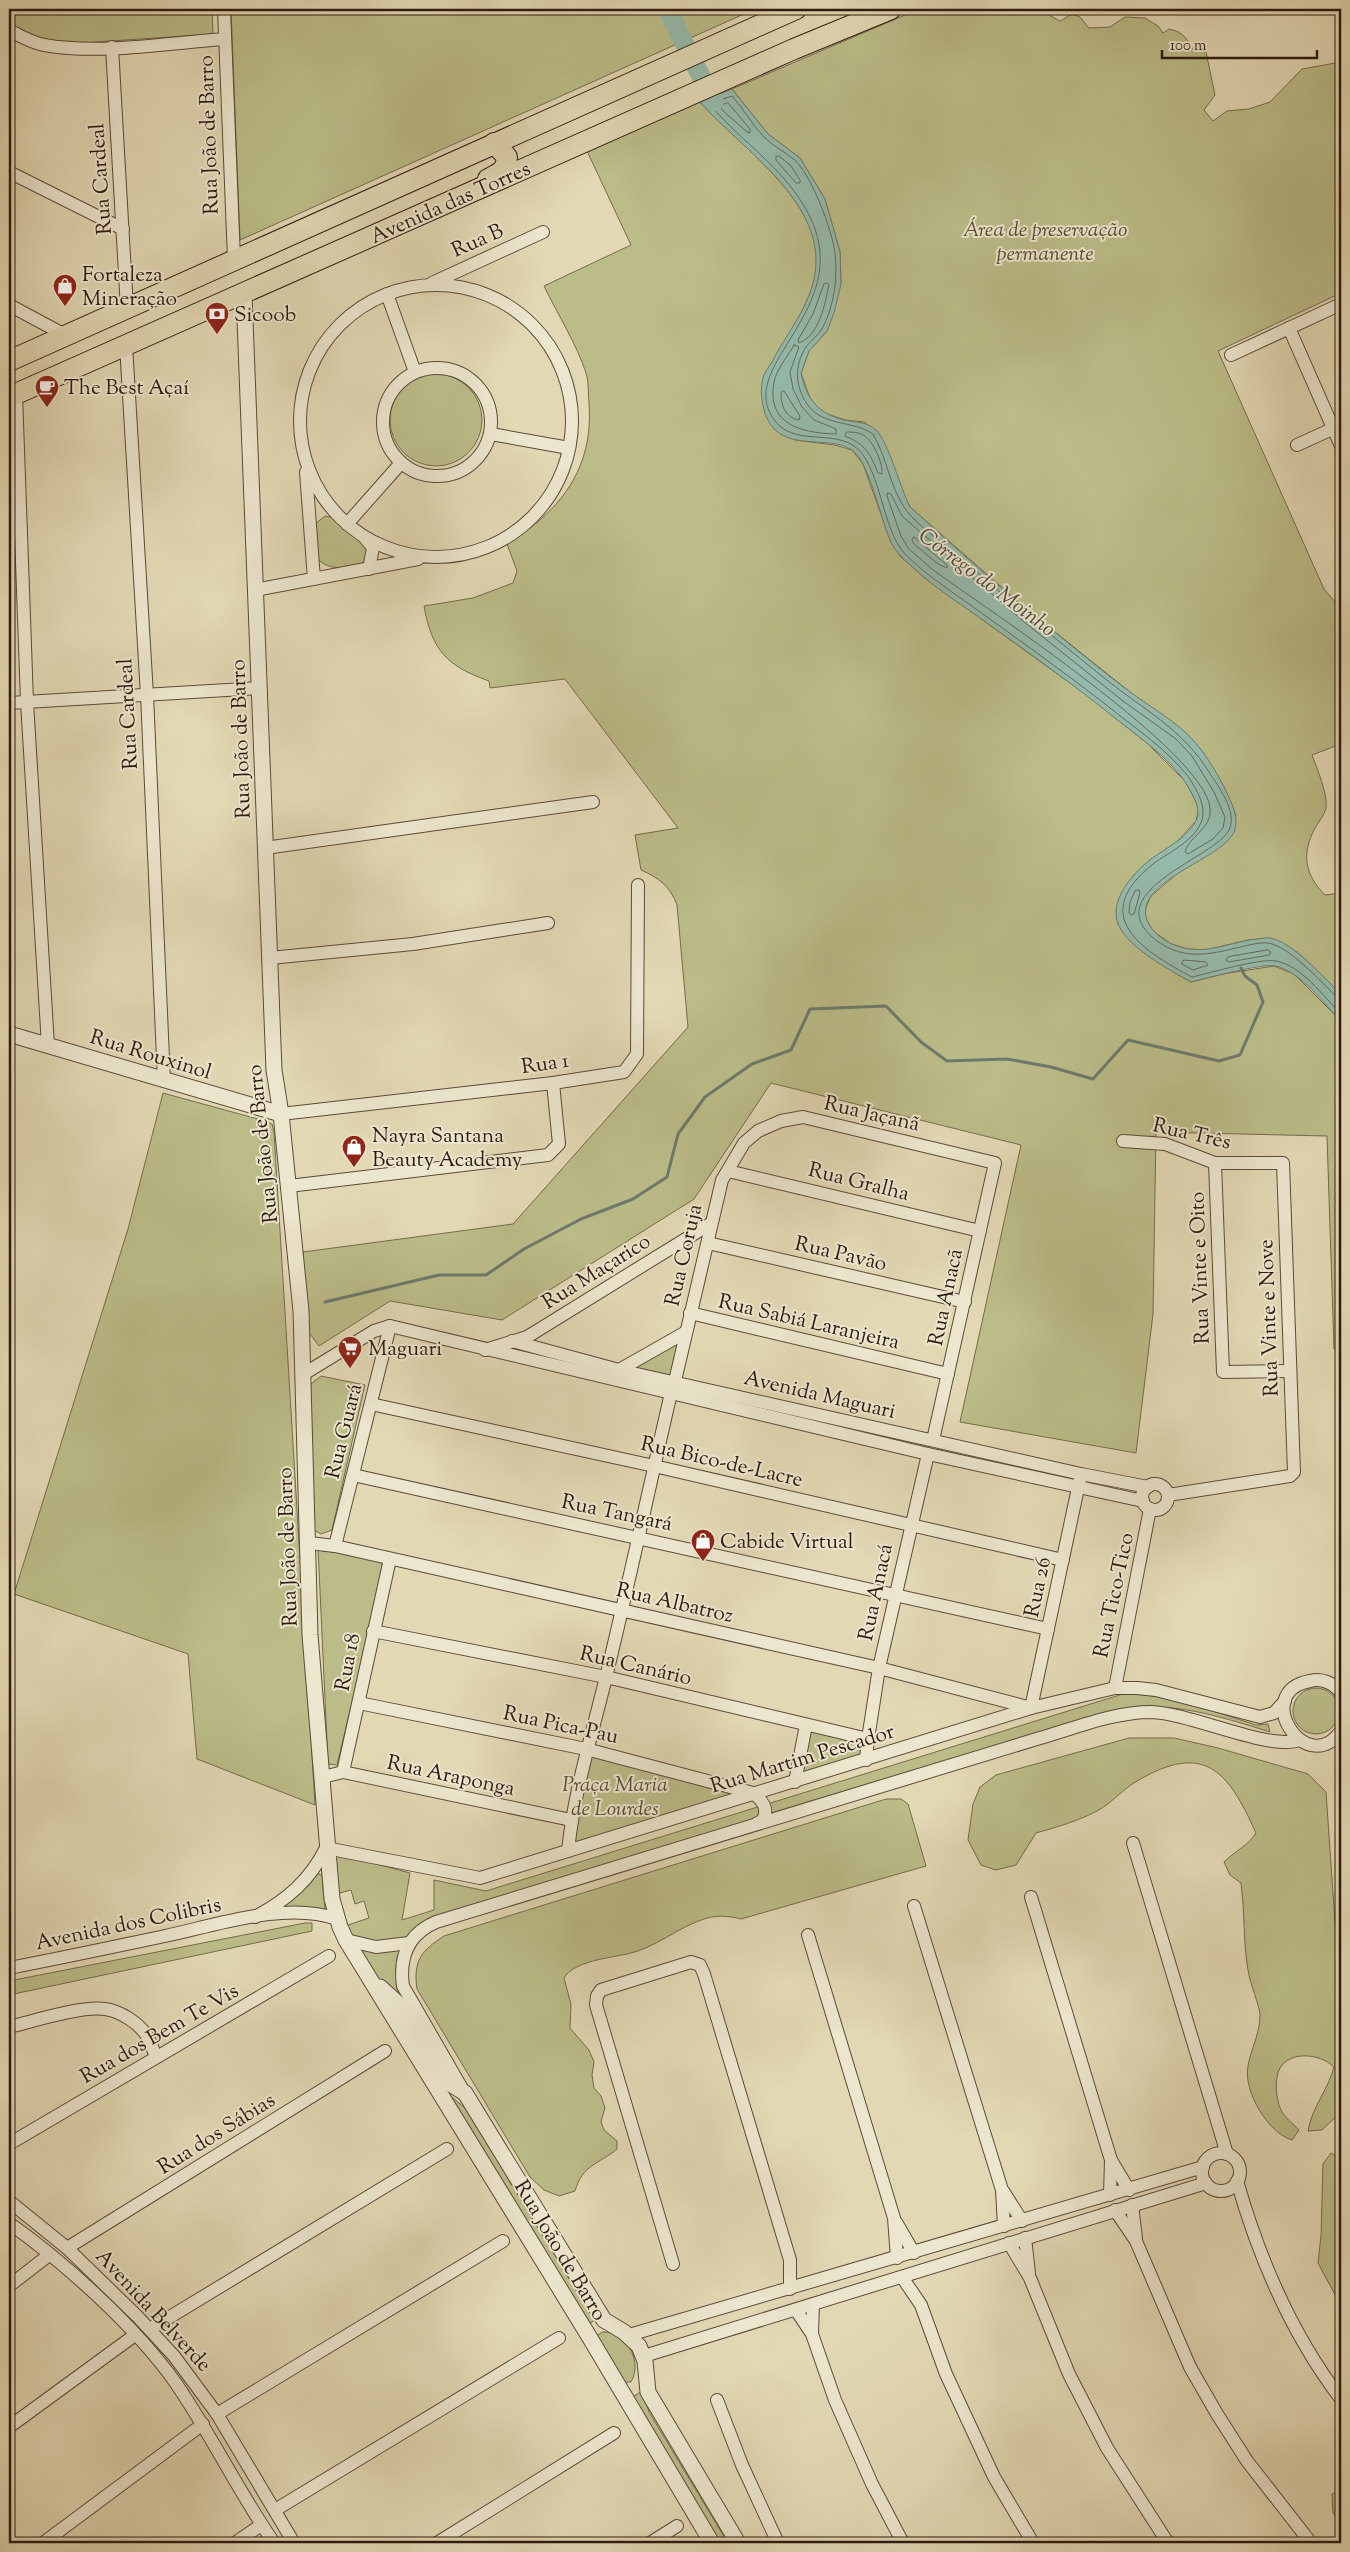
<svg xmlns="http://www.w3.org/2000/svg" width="1350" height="2552" font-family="'Sorts Mill Goudy',serif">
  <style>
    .green { fill: #bbbc88; stroke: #746b4c }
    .water { fill: #95baab; stroke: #6c7a6d }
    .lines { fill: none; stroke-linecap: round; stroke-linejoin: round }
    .shore { stroke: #626a5e; stroke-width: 1 }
    .stream { stroke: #6c7a6d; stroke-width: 3 }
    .river { stroke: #95baab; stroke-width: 19 }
    .minor-casing { stroke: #5b4a39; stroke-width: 14 }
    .tertiary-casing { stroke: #5b4a39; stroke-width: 17 }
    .primary-casing { stroke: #2e1a10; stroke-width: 22 }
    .minor { stroke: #ece6ce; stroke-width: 12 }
    .tertiary { stroke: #ece6ce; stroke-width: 15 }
    .primary { stroke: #e2d8b4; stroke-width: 20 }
    .labels { text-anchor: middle; stroke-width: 4; stroke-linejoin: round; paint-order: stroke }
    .street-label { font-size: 21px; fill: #2e1a10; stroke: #ece6ce }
    .park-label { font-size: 21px; font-style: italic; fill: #584b34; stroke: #ece6ce }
    .poi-label { font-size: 21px; fill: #2e1a10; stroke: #ece6ce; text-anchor: start }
    .water-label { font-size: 22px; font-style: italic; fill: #4d4a3e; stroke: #ece6ce }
  </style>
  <rect width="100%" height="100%" fill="#e2d8b4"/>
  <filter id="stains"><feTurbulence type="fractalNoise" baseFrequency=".004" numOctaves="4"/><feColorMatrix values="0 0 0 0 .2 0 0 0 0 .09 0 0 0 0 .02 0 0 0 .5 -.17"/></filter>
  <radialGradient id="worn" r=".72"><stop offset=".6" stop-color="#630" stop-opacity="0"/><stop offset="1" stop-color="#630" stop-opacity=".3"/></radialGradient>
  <g class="green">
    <polygon points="9,9 212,9 213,34 67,44 45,42 9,27"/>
    <polygon points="231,9 755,9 240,240"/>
    <path d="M919 9H1038L1060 21 1072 14 1080 17 1089 28 1110 27 1125 17 1145 18 1158 26 1163 33 1169 29C1183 32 1187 38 1193 50L1206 52 1215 95 1204 110 1213 121 1227 111 1249 109 1270 102 1302 69 1341 62V293L1218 351 1324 589 1341 609V744L1312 755C1317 769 1328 794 1326 808 1325 814 1318 823 1315 828 1301 854 1305 875 1325 895L1341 893V994L1297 952 1270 938 1248 940 1206 950 1188 949 1171 944 1153 931 1145 917 1146 907 1151 896 1179 872 1203 858 1236 815 1224 787 1201 750 1184 731 1130 692 1030 612 910 507 865 422 845 420 822 412 811 401 801 373 809 351 827 331 841 284 840 252 825 199 800 158 768 134 732 89Z"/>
    <path d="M700 102C739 146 832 208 815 277 806 314 780 345 763 379L795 440 835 445 852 450 863 464 891 542 900 556 926 579 1088 696 1148 744 1186 782 1199 808 1196 821 1177 842 1149 861 1118 924C1136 950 1164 967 1191 982L1223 974 1274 966 1294 974 1341 1021V1348L1334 1349 1327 1136 1156 1132 1153 1314 1136 1453 960 1422 1021 1145 771 1083 694 1199 502 1320 390 1301 319 1346 307 1330 303 1252 513 1224 688 1027 677 905C670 886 659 878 641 870L635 835 678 828 565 679 490 688 489 681C447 666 432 651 424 606L473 598 513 583 517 571 507 544C560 511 594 469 589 403 588 394 589 382 586 373 577 345 557 313 544 286L631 245 587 151Z"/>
    <circle cx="436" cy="420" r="46"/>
    <path d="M325 516 335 518 367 545 366 560 363 563C350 569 328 571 318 559L315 524Z"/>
    <polygon points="163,1093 265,1121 272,1124 274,1132 315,1805 197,1759 188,1654 14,1594 128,1229"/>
    <polygon points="679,1340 670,1377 627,1369"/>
    <polygon points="321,1376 365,1385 332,1530 321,1534 314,1530 307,1387"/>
    <polygon points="318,1548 381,1561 384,1568 337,1765 328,1764"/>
    <circle cx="1316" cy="1711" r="23"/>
    <path d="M1123 1694C1170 1694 1212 1711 1256 1725L1268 1724 1270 1732C1225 1718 1182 1704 1135 1707L423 1922C397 1942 392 1960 399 1991L392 1992 375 1977 345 1926 369 1918 364 1901 355 1904 351 1890 336 1894 332 1852 410 1873 402 1920 434 1910V1880L486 1891Z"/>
    <polygon points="810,1731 863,1744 861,1754 801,1776"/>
    <path d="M1129 1738H1174L1218 1748 1308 1774 1326 1792 1337 1951 1341 1957V2112L1322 2130 1308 2131C1312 2107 1328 2090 1334 2067 1321 2054 1291 2050 1280 2068 1274 2078 1276 2100 1281 2110 1284 2117 1293 2124 1299 2130L1292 2140C1268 2133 1243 2091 1248 2066 1251 2048 1260 2035 1260 2014 1259 2004 1250 1984 1248 1970 1243 1941 1245 1912 1241 1883L1230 1875 1224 1862C1235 1851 1248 1846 1256 1833 1228 1771 1205 1741 1137 1781 1123 1789 1112 1803 1097 1811 1078 1821 1057 1827 1036 1833L1016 1865 996 1870 981 1865 968 1840 973 1804 980 1787 996 1775Z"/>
    <polygon points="587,1750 750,1794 570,1850"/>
    <path d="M886 1799H901L908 1804 926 1866 741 1919C730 1916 719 1915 707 1918 679 1926 656 1948 627 1954 609 1958 574 1961 564 1978L571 2004 570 2028 589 2050 594 2062 592 2075 594 2088 601 2096 605 2108 601 2122 604 2130 617 2141V2149C598 2165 583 2164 575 2191L559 2196 544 2190 530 2177 417 1989C413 1961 421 1951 444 1936Z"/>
    <polygon points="318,1874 322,1875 325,1909 272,1913"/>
    <polygon points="305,1923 312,1923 312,1931 9,1995 9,1981"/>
    <polygon points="448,2094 465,2108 595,2320 589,2324"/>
    <polygon points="1331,2153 1341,2160 1341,2306 1318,2263 1321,2236 1323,2164"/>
    <path d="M602 2332C627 2331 643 2362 631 2382H625L597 2336Z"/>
    <polygon points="642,2391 649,2412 728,2543 715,2543 631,2398"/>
    <polygon points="1341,2490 1341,2524 1333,2513 1332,2494"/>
  </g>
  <path class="water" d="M732 89 768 134 800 158 825 199 840 252 841 284 834 313 827 331 809 351 801 373C806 399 819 414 844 420 857 423 866 421 876 430 888 441 901 490 910 507 954 546 997 586 1042 622 1071 645 1100 670 1130 692 1148 705 1168 717 1184 731 1201 746 1215 769 1225 789 1231 802 1240 817 1234 832 1221 862 1119 884 1152 929 1159 938 1170 944 1180 947 1207 955 1230 942 1257 939 1261 939 1266 937 1270 938 1293 942 1324 978 1341 994V1021C1323 1003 1302 973 1276 966 1263 963 1207 978 1191 982 1170 970 1130 949 1119 926 1107 902 1133 873 1151 859 1166 848 1189 837 1197 819 1201 808 1193 795 1187 785 1175 764 1140 737 1120 722 1077 687 1032 655 987 623 964 606 939 591 918 572 907 562 896 554 890 540 881 520 869 461 852 450 831 436 797 449 775 430 763 418 759 394 763 378 764 373 769 367 772 362 786 334 810 307 815 274 826 201 742 150 700 102Z"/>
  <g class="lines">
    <g class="shore">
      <polygon points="728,103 750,129 750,133 747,132 721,109 722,105"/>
      <polygon points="779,156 791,166 800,180 800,183 796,183 776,160 776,157"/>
      <path d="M827 283 829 285C825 304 819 336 799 343L798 340 813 314 824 284Z"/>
      <path d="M794 345 799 347 790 372 793 389 802 407 814 420 836 429V434C802 433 766 425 774 382 776 370 788 356 794 345Z"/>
      <path d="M784 391 800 416 799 420C785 417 781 406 781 393Z"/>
      <path d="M847 432C852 432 858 432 863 435 873 440 883 463 882 474L878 473C870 453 865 444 845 436Z"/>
      <path d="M888 493 891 494 902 516 1023 621 1123 701 1176 739 1192 756 1214 792 1225 817 1223 828 1213 839 1188 854 1185 852C1190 835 1212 829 1210 808 1205 752 984 607 933 570L908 548 901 536 887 496Z"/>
      <polygon points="914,537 947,565 947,568 938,564 914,544 912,540"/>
      <polygon points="1136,890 1139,890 1140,893 1134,914 1131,915 1129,913 1130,902"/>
      <polygon points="1268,950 1271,952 1269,955 1229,962 1226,960 1228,957"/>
      <polygon points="1184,960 1206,962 1208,965 1193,970 1182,964"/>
      <path d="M1341 997 1336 996C1320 981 1289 946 1268 943 1258 942 1246 946 1236 948 1204 956 1178 960 1151 936 1102 890 1216 857 1229 830 1238 812 1218 786 1209 772 1183 730 1146 711 1108 681 1057 640 1006 598 957 555 943 543 916 524 906 510 890 488 887 458 873 434 853 420 823 427 807 404 795 386 794 365 806 347 811 340 819 335 823 327 834 306 838 277 835 253 832 229 812 177 795 160 785 152 773 146 764 137 752 125 744 109 732 96L711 103V106C743 143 785 169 808 213 856 303 746 359 769 411 787 450 827 428 854 446 881 464 881 530 906 555 928 577 957 595 983 614 1030 648 1078 682 1124 719 1144 734 1177 759 1191 781 1198 792 1206 807 1202 820 1195 841 1169 852 1153 864 1088 916 1141 950 1192 977 1210 973 1260 958 1276 961 1302 966 1323 996 1341 1014"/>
    </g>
    <polyline class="stream" points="325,1302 439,1275 486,1275 524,1249 581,1219 633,1199 667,1177 678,1134 705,1097 752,1064 791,1050 810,1009 886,1006 921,1042 947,1061 1007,1059 1051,1067 1093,1079 1128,1040 1219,1061 1240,1055 1263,1002 1257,985 1245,976 1241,968"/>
    <polyline class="river" points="667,9 714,102"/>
    <defs>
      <g id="minor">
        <polyline points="224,9 234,259"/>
        <path d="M9 30C20 36 32 43 44 45 100 55 168 43 225 39"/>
        <polyline points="112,47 127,309"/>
        <polyline points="9,172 123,229"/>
        <polyline points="432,283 543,232"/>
        <circle cx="436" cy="421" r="136"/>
        <polyline points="387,294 415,372"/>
        <polyline points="9,305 65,335"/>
        <polyline points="1289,328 1341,446"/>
        <polyline points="126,345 147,695 164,1081"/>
        <polyline points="1231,355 1341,304"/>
        <circle cx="437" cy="422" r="54"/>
        <polyline points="16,394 27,702 48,1046"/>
        <polyline points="491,434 569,448"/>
        <polyline points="1297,445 1341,425"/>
        <polyline points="306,472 314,579"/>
        <polyline points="347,524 401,463"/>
        <polyline points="365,538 373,548 369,569"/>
        <polyline points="255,590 418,559"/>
        <polyline points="9,703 259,688"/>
        <polyline points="265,848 593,802"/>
        <polyline points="270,958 413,944 548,923"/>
        <polyline points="281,1114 553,1083 624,1072 637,1054 638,885"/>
        <polyline points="1123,1141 1165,1144 1215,1163 1283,1163 1294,1472 1290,1476 1168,1495"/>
        <polyline points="1215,1163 1223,1372 1289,1371"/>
        <polyline points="728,1171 980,1231"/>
        <polyline points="289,1186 548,1155 559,1144 553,1083"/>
        <polyline points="708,1243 965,1302"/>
        <polyline points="690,1313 948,1374"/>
        <polyline points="512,1341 619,1370 1081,1474 1148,1487"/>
        <polyline points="485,1350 527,1337 710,1224"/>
        <polyline points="619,1370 686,1332"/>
        <polyline points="302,1375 374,1331 390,1326 928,1454 1143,1501"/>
        <polyline points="675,1381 722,1180 744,1143 758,1131 781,1121 803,1117 995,1163 933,1440"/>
        <polyline points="371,1404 654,1466 1063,1560"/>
        <polyline points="353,1475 1048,1629"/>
        <circle cx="1155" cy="1497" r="13"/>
        <polyline points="309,1543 335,1546 879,1668 1031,1708 1081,1474"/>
        <polyline points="335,1546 390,1326"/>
        <polyline points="373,1631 606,1677 868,1739 866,1760"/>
        <polyline points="1115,1688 1150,1509"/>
        <path d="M1341 1693C1334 1683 1322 1678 1310 1681 1250 1692 1306 1780 1341 1731"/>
        <path d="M359 1703 586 1749 753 1793C762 1800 769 1808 763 1820L756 1824"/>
        <polyline points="868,1739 879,1668 928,1454"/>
        <polyline points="343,1772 390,1559"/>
        <polyline points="323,1777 343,1772 571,1820"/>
        <polyline points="795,1782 806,1725"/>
        <polyline points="1133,1843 1227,2154"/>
        <path d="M568 1851C574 1791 592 1735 606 1677 629 1583 649 1488 671 1393"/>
        <polyline points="1031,1897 1111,2160 1129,2190"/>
        <polyline points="914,1906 1002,2190 1004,2226"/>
        <path d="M255 1917C287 1900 310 1880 326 1848L480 1878 1031 1708 1115 1688H1137L1156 1690 1260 1717 1274 1713 1285 1701"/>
        <polyline points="808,1935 894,2218 897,2258"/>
        <polyline points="346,1940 376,1947 409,1943"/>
        <path d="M9 1968C61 1958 113 1947 165 1936 217 1925 286 1901 337 1919"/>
        <path d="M9 2027C34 2021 80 2006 105 2009 120 2011 139 2023 147 2036 151 2042 153 2050 156 2057"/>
        <path d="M464 2092 403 1986C399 1957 408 1934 436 1922L1040 1738C1075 1728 1114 1712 1151 1712 1191 1713 1269 1751 1299 1740"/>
        <polyline points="9,2144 329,1956"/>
        <circle cx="1221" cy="2172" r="19"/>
        <path d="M1237 2181C1259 2258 1292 2335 1341 2399"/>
        <polyline points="1003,2191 1022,2221"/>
        <polyline points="1110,2195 1111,2160"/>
        <polyline points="9,2201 67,2248 138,2317 174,2356 217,2414 294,2543"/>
        <polyline points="1132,2205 1136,2238"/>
        <polyline points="1115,2210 1136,2241 1190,2367 1217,2414 1247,2461 1311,2543"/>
        <polyline points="896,2222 914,2253"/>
        <path d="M9 2223C64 2262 136 2327 175 2382 211 2434 238 2491 274 2543"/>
        <polyline points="1025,2238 1029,2273"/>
        <polyline points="1009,2243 1030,2278 1069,2374 1107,2448 1168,2543"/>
        <polyline points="67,2248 385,2051"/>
        <polyline points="673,2264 596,2005 597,1996 601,1990 691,1962 700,1965 704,1974 790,2260 790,2289"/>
        <polyline points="902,2277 921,2305 946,2374 994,2477 1033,2543"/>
        <polyline points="9,2286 49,2255"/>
        <polyline points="796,2310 812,2334 835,2400 872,2484 903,2543"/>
        <polyline points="150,2329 447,2149"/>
        <polyline points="812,2334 813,2304"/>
        <polyline points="629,2335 1203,2167"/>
        <polyline points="644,2356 1206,2183"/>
        <polyline points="717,2400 742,2465 778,2543"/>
        <polyline points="217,2414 503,2241"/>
        <polyline points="9,2427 135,2335"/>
        <polyline points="275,2510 559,2338"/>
        <polyline points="43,2543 203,2424"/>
        <polyline points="235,2543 261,2525"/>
        <polyline points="437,2543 614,2433"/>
        <polyline points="650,2543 677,2526"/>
      </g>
      <g id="tertiary">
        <polyline points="244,294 274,1070 281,1114 301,1311 310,1635 332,1899 340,1927 346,1940 590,2338 712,2543"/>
        <polyline points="9,1034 281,1114"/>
        <polyline points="380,1987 402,2007 444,2075 452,2085 465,2093 604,2320 624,2332 639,2346 645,2361 648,2392 738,2543"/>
      </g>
      <g id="primary">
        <path d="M488 179C500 173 506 171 507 157L494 143"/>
        <polyline points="9,361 796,9"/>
        <polyline points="9,397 794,49 891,9"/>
      </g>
    </defs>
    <use href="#minor" class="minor-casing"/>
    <use href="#tertiary" class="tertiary-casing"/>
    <use href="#primary" class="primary-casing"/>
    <use href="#minor" class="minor"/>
    <use href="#tertiary" class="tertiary"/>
    <use href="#primary" class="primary"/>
  </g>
  <defs>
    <symbol id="shop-pin" viewBox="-11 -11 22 30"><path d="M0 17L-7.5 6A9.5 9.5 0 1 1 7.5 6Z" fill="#8f2418" stroke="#ece6ce"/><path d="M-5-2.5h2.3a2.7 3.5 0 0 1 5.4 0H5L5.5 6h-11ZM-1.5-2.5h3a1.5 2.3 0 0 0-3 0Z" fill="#fff"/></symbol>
    <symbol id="bank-pin" viewBox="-11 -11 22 30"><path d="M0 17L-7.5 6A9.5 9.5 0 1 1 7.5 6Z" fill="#8f2418" stroke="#ece6ce"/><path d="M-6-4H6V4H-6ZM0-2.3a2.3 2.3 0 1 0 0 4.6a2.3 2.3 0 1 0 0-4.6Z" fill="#fff"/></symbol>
    <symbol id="cafe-pin" viewBox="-11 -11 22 30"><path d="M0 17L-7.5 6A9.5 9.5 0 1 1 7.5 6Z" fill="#8f2418" stroke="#ece6ce"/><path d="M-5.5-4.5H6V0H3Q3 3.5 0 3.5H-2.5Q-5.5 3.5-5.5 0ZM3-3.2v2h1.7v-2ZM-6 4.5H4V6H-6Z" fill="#fff"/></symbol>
    <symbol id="supermarket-pin" viewBox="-11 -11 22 30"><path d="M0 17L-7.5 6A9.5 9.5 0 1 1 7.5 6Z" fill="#8f2418" stroke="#ece6ce"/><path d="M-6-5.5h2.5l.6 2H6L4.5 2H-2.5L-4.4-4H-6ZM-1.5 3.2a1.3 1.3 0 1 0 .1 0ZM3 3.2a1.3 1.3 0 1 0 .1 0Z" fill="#fff"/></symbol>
  </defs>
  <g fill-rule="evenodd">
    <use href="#shop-pin" x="51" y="272" width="28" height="38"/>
    <use href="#bank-pin" x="203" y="300" width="28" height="38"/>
    <use href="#cafe-pin" x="33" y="373" width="28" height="38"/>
    <use href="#shop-pin" x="340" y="1133" width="28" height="38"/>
    <use href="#supermarket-pin" x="336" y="1334" width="28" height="38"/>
    <use href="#shop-pin" x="689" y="1527" width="28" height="38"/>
  </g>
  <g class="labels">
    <g class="street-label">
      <text transform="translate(208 135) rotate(-92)" y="7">Rua João de Barro</text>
      <text transform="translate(100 179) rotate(-94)" y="7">Rua Cardeal</text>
      <text transform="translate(450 202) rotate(-24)" y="7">Avenida das Torres</text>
      <text transform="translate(477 240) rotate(-24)" y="7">Rua B</text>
      <text transform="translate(127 714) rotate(-93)" y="7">Rua Cardeal</text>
      <text transform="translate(240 739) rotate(-92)" y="7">Rua João de Barro</text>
      <text transform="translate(151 1054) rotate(17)" y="7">Rua Rouxinol</text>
      <text transform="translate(545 1063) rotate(-8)" y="7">Rua 1</text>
      <text transform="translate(872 1113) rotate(13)" y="7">Rua Jaçanã</text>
      <text transform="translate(1192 1133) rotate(13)" y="7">Rua Três</text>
      <text transform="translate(262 1144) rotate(-96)" y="7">Rua João de Barro</text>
      <text transform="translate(859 1181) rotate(14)" y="7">Rua Gralha</text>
      <text transform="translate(841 1253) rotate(13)" y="7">Rua Pavão</text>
      <text transform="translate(683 1255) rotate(-77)" y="7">Rua Coruja</text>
      <text transform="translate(1199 1268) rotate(-92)" y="7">Rua Vinte e Oito</text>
      <text transform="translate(596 1271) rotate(-32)" y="7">Rua Maçarico</text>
      <text transform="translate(945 1297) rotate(-78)" y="7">Rua Anacã</text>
      <text transform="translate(1268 1318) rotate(-92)" y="7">Rua Vinte e Nove</text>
      <text transform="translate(809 1321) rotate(13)" y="7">Rua Sabiá Laranjeira</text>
      <text transform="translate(820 1394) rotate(13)" y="7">Avenida Maguari</text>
      <text transform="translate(343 1431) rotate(-76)" y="7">Rua Guará</text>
      <text transform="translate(722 1461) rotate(13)" y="7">Rua Bico-de-Lacre</text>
      <text transform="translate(617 1512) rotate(12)" y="7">Rua Tangará</text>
      <text transform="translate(287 1547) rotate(-92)" y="7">Rua João de Barro</text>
      <text transform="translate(1037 1587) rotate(-78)" y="7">Rua 26</text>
      <text transform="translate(875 1592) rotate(-78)" y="7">Rua Anacá</text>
      <text transform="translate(1113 1595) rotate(-78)" y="7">Rua Tico-Tico</text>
      <text transform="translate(675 1602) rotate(13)" y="7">Rua Albatroz</text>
      <text transform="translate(347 1662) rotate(-79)" y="7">Rua 18</text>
      <text transform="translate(636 1665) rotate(13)" y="7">Rua Canário</text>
      <text transform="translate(561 1724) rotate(12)" y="7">Rua Pica-Pau</text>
      <text transform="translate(802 1758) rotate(-17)" y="7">Rua Martim Pescador</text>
      <text transform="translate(451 1775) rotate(12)" y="7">Rua Araponga</text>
      <text transform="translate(128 1923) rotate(-12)" y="7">Avenida dos Colibris</text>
      <text transform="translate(159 2033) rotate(-30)" y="7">Rua dos Bem Te Vis</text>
      <text transform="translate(216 2133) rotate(-32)" y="7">Rua dos Sábias</text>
      <text transform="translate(561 2250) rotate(59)" y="7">Rua João de Barro</text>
      <text transform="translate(154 2310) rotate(47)" y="7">Avenida Belverde</text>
    </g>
    <g class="park-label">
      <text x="1045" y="236">Área de preservação<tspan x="1045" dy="24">permanente</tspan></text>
      <text x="615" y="1791">Praça Maria<tspan x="615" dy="24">de Lourdes</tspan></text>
    </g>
    <g class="poi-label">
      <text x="82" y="281">Fortaleza<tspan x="82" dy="24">Mineração</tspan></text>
      <text x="234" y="321">Sicoob</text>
      <text x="64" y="394">The Best Açaí</text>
      <text x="372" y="1142">Nayra Santana<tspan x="372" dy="24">Beauty Academy</tspan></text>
      <text x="368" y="1355">Maguari</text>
      <text x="720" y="1548">Cabide Virtual</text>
    </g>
    <g class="water-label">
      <text transform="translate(988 581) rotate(37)" y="8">Córrego do Moinho</text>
    </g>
  </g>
  <rect width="1350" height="2552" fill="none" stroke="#e2d8b4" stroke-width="30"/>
  <rect x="10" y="10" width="1330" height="2532" fill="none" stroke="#2e1a10" stroke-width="2.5"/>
  <rect x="15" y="15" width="1320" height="2522" fill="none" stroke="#2e1a10"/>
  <path d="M1162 50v8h155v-8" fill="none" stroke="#2e1a10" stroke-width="2.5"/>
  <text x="1170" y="50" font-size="15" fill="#2e1a10" stroke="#ece6ce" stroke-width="4" paint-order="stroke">100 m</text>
  <rect width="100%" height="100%" filter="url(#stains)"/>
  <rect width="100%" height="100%" fill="url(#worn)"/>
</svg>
